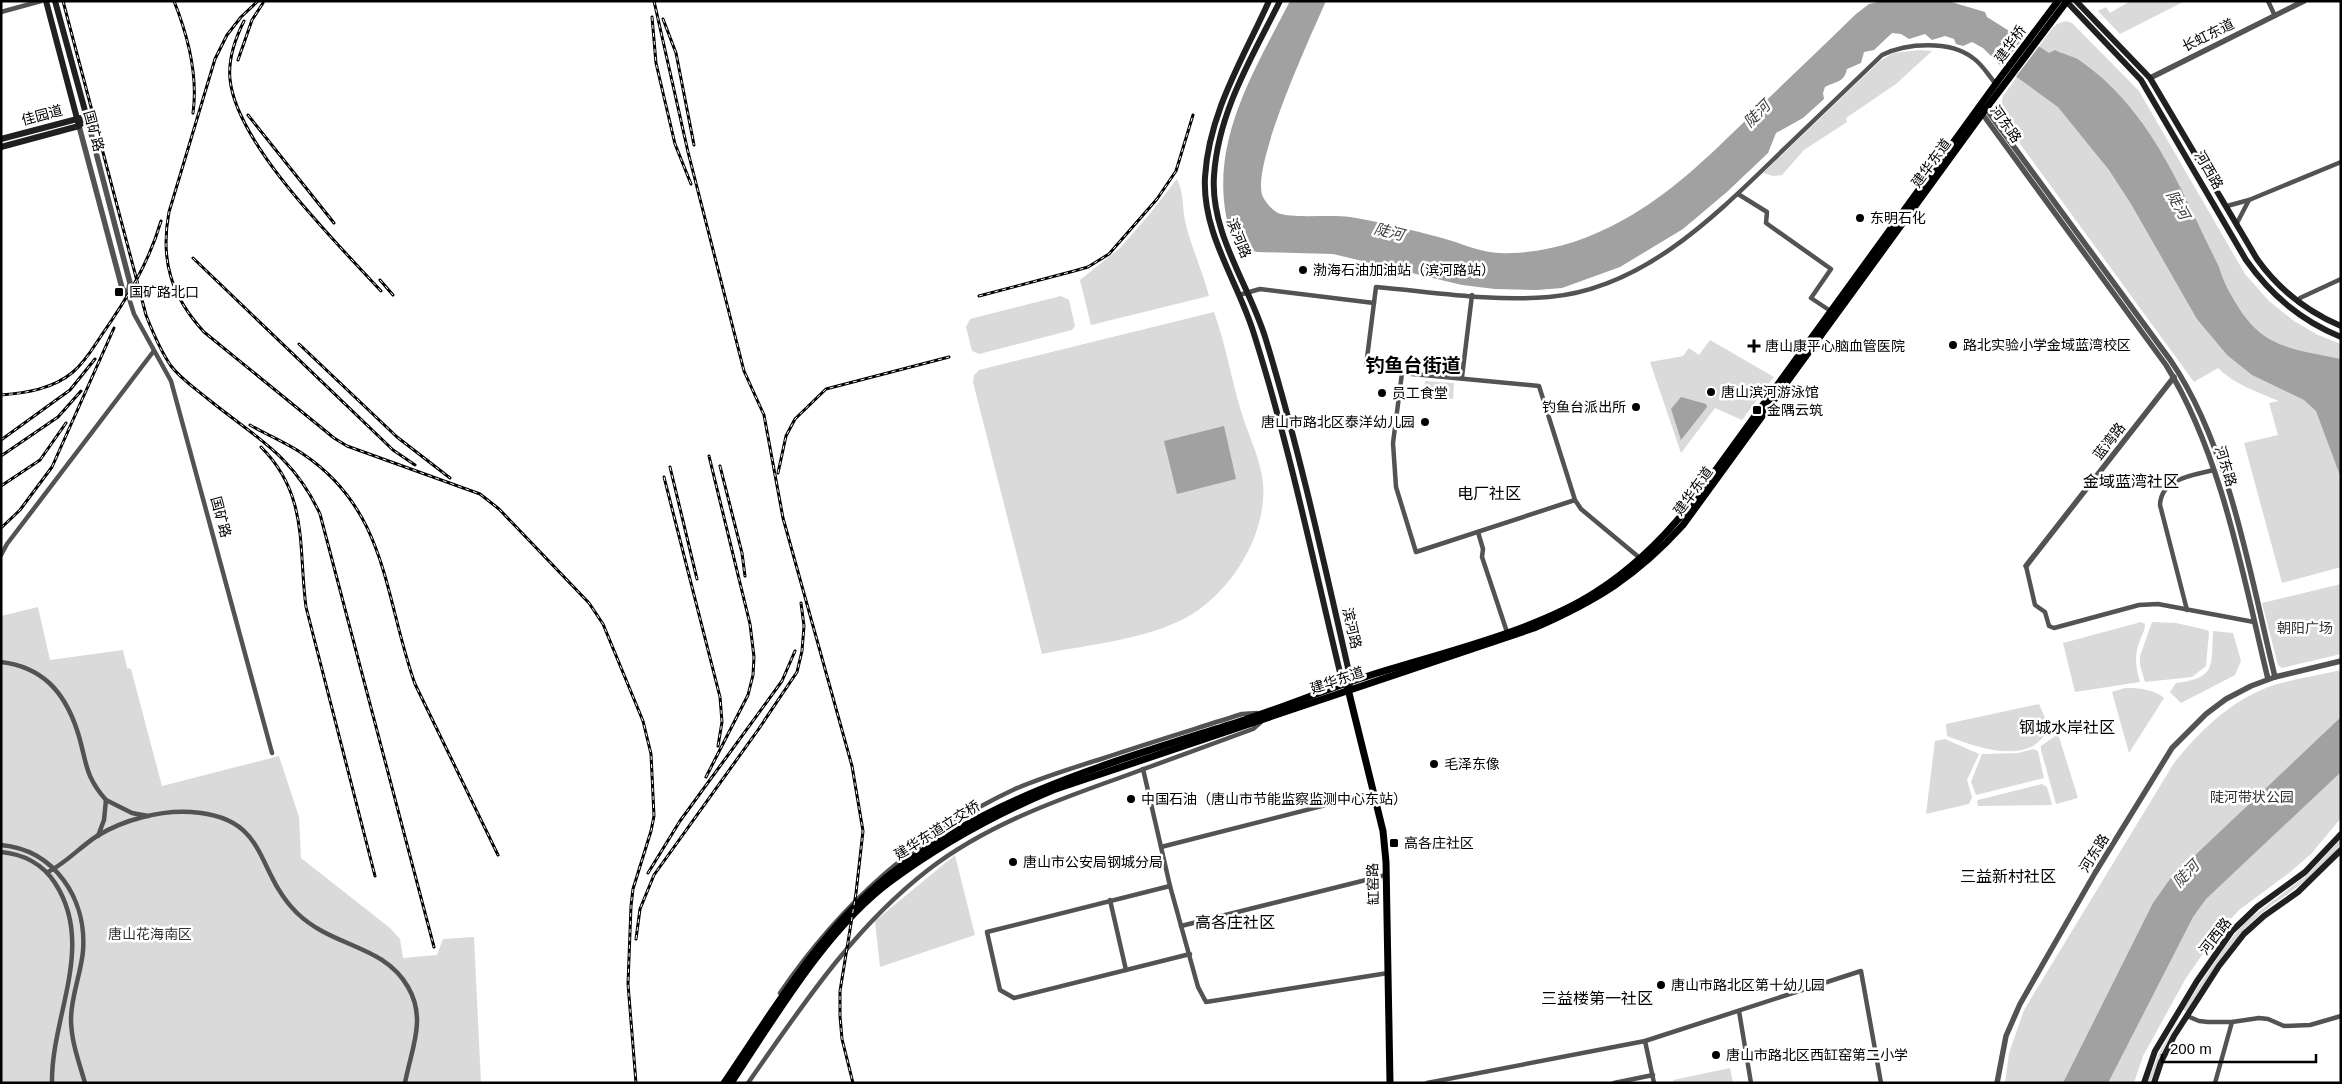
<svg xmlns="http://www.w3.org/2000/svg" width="2342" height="1084" font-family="Helvetica,'Noto Sans SC',sans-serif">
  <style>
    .green { fill: #dadada }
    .water { fill: #a1a1a1 }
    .pier { fill: #fff }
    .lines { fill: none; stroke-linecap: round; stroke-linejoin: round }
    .minor { stroke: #535353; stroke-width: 4.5 }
    .tertiary { stroke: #535353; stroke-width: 5.5 }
    .secondary { stroke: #202020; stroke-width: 6 }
    .primary { stroke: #000; stroke-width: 7 }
    .rail-casing { stroke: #000; stroke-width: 3 }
    .rail { stroke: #fff; stroke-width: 1; stroke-dasharray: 4; stroke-linecap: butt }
    .poi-dot { fill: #000; stroke: #fff; stroke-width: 2 }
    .labels { text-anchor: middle; stroke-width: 5; stroke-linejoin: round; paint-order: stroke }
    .street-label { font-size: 14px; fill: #000; stroke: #fff }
    .poi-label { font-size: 14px; fill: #000; stroke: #fff; text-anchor: start }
    .park-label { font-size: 14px; fill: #313131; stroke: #fff }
    .water-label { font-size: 15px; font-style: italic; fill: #424242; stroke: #fff }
    .quarter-label { font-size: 16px; fill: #000; stroke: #fff }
    .district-label { font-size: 19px; font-weight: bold; fill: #000; stroke: #fff }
  </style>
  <rect width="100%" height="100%" fill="#fff"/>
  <g class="green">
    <polygon points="2130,1 2185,1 2120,34 2098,11 2106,7 2110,13"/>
    <path d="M2066 21 2072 23 2139 91 2245 274 2269 301 2294 321 2318 335 2341 344V567L2282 583 2244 443 2278 435 2269 403 2279 401C2257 392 2234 384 2218 368L2194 382 1999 115 2003 96 2051 30 2057 24Z"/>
    <polygon points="1920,50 1932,51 1896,84 1846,118 1847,122 1804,150 1782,175 1773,176 1763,173 1880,61 1893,53"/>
    <path d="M1177 179C1184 193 1182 209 1186 225 1192 249 1203 272 1209 296L1091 325 1080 280 1120 248 1148 216Z"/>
    <polygon points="1061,296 1069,300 1075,326 1072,330 979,354 972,351 966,327 970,319"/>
    <path d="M1214 312C1226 345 1231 378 1241 411 1247 432 1258 453 1262 476 1272 532 1227 602 1175 623 1134 641 1086 645 1042 654L973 382 974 375 979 370Z"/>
    <polygon points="1710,340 1774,377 1742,420 1715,408 1681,453 1650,362 1683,356 1689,348 1699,355"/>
    <polygon points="1425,381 1454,383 1453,399 1423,397"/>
    <polygon points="2341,584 2341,654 2282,668 2278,665 2262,603"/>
    <polygon points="38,607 50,660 123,650 127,668 131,669 162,786 279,756 299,817 301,858 390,928 400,939 403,958 437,955 443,939 474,937 481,1083 1,1083 1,616"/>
    <path d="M2141 622 2145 624C2145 631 2141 636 2139 643 2134 656 2136 668 2140 682L2075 692 2063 643Z"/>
    <polygon points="2152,622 2176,623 2207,630 2209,632 2206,666 2192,677 2145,682 2140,665 2140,656"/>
    <path d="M2213 631 2233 633 2241 661 2235 675 2181 703 2170 692 2176 683C2217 678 2211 666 2213 631Z"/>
    <path d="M2341 670V818L2311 854 2289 873 2239 910 2216 935 2186 978 2143 1056 2134 1083H2005L2009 1053 2024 1010 2174 763C2199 732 2228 703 2266 688 2289 679 2317 676 2341 670Z"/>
    <path d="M2125 688C2139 688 2154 689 2164 698L2129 753 2112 692Z"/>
    <path d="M2039 704 2050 729C2045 734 2040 742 2033 746 2008 759 1971 745 1947 736L1946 724Z"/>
    <polygon points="2058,734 2078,798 2056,804 2041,750 2041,746"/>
    <polygon points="1945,739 1979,754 1967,780 1972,797 1969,804 1926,814 1935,741"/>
    <polygon points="2033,749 2038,751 2044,778 1976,795 1971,782 1982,754 2018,753"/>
    <polygon points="2042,784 2047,787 2052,805 1978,806 1977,802 1978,800"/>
    <path d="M2341 839C2341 858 2288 894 2273 904 2235 932 2212 972 2187 1011H2184L2183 1009 2227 944 2245 922 2307 875Z"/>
    <polygon points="955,855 975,935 880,967 875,921"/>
    <polygon points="2180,1017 2160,1056 2150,1083 2147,1083 2159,1053"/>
    <polygon points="1730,1068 1733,1083 1674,1083 1673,1080"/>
  </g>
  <g class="water">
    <path d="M1290 1H1326C1312 33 1249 169 1263 197 1266 203 1272 210 1278 213 1293 219 1331 214 1350 217 1381 222 1412 230 1442 238 1468 245 1483 255 1512 253 1551 252 1589 239 1623 220 1669 195 1708 157 1745 121 1782 85 1819 50 1856 14L1869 4 1883 1H1948L1985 12 1987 17 2014 34 2022 35 2049 53 2055 50C2062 54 2073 56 2079 60 2152 110 2181 191 2219 267 2223 281 2229 292 2237 305 2263 349 2295 349 2341 359V478L2316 411 2304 400 2252 375 2227 355 2197 319 2131 204 2109 170 2058 107 2000 65 1983 48 1972 42 1963 46 1956 44 1954 39 1945 36 1932 40 1925 34 1909 39 1901 34 1892 33 1874 50 1864 52 1861 63 1847 69C1844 83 1836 81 1825 87L1823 93 1824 99 1803 118 1776 133 1768 153 1728 191 1683 229 1620 267 1562 288 1537 290 1495 289 1462 285 1333 254 1257 252C1238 246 1227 228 1225 209 1214 133 1257 66 1290 1Z"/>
    <polygon points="1681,397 1706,404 1707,407 1681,440 1671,409"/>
    <polygon points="1224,426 1236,479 1177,494 1164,441"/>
    <polygon points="2341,717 2341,772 2206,899 2193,917 2108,1083 2063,1083 2153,903 2170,879"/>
  </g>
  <polygon class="pier" points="2025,35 2040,45 2015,78 2000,69"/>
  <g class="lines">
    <g class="minor">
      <polyline points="2268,1 2275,16"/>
      <polyline points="1,12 41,1"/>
      <polyline points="1738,194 1767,212 1766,223 1831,269 1811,298 1832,312"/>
      <polyline points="2227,206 2249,200"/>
      <polyline points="2237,223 2249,200 2341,162"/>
      <polyline points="128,295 134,314 171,381 272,753"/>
      <polyline points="1239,295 1260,289 1374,303"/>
      <polyline points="2298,302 2300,298 2341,279"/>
      <path d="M1402 373 1366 366 1376 287C1433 292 1492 302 1549 297 1643 289 1715 216 1779 154 1813 121 1848 88 1882 55 1906 43 1950 40 1973 58 1982 64 1989 76 1996 84"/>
      <polyline points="1462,377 1472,295"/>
      <polyline points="1575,500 1416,552 1396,487 1393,443 1402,373 1539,386 1575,500 1581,509 1641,559"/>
      <polyline points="1478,532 1483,549 1482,557 1507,632"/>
      <polyline points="1,555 7,544 153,352"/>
      <polyline points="2026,566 2035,605 2045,612 2049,626 2054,628 2139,605 2158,604 2254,622"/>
      <path d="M2187 610 2160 505C2161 478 2194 475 2214 470"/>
      <path d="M1 662C42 667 64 691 77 730 87 760 83 774 106 800L104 820 98 836"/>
      <polyline points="1143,769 1170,886 1198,987 1206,1002 1388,973"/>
      <polyline points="106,800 132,813 148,816"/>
      <path d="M1 845C55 850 87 899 83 951 81 974 71 996 71 1019 71 1041 79 1062 85 1083"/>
      <polyline points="1161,847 1373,793"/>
      <path d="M1 852C23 854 43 864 55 883 96 946 51 1016 52 1083"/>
      <path d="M48 872C66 863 80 847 97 836 123 820 160 810 191 812 270 817 254 871 297 913 333 948 383 944 408 987 427 1019 411 1050 405 1083"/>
      <polyline points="1170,886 987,932 1000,990 1014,998 1190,954"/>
      <polyline points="1110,900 1126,970"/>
      <polyline points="1181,926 1386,875"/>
      <path d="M780 993C840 905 918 834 1015 789 1043 777 1072 768 1101 759 1148 743 1195 729 1242 714L1257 713"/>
      <polyline points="1739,1011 1751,1083"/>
      <polyline points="2187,1016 2199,1021 2208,1022 2232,1022 2259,1018 2268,1019 2284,1026 2310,1025 2341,1016"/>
      <polyline points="1645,1041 1654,1083"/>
      <path d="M748 1083C802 1006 853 928 928 870 985 826 1054 801 1122 777 1165 761 1209 745 1253 729L1261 722"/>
      <polyline points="1427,1083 1645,1041 1861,971 1881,1083"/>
      <polyline points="1614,1083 1653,1075"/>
      <polyline points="2215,1083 2232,1022"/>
    </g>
    <g class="tertiary">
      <polyline points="2150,78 2304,1"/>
      <path d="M1982 109 1987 110 2171 361C2230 448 2250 575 2275 677"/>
      <path d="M1981 112 2166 365C2222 455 2243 576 2268 679"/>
      <polyline points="87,118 130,283 128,295"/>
      <polyline points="79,126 122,288 128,295"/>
      <polyline points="2026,566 2174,377"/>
      <polyline points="1997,1083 2006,1036 2020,1004 2095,873 2172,748 2206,714 2226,699 2251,686 2275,677 2341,661"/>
    </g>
    <g class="secondary">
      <polyline points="46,1 79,126"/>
      <polyline points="55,1 87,118"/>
      <path d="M1269 1C1243 59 1209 112 1205 177 1202 234 1238 281 1254 334 1290 448 1314 565 1342 681L1348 689 1351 681C1325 567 1300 452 1266 340 1250 286 1210 234 1214 176 1218 112 1252 57 1280 1"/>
      <path d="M2066 1 2141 80 2246 260C2271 295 2300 320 2341 337"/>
      <path d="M2076 1 2150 78 2257 259C2279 290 2306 311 2341 326"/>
      <polyline points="1,139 81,118"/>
      <polyline points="1,147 79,126 87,118"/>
      <polyline points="2144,1083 2155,1051 2197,981 2232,931 2257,907 2305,872 2341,834"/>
      <polyline points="2154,1083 2161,1062 2174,1036 2219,966 2244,934 2264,916 2298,892 2341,850"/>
    </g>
    <g class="primary">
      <polyline points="1348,689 1383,831 1386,862 1390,1083"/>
      <path d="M724 1083C773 1011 819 932 887 877 991 794 1120 760 1244 720 1287 706 1329 688 1371 675 1441 653 1536 631 1596 592 1635 567 1666 536 1694 500L2000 78 2058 1"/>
      <path d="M731 1083C775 1017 827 928 891 881 941 844 996 814 1053 790L1534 628C1596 601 1637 576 1683 525L1982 114 2067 1"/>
    </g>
    <defs>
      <g id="rail">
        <path d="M63 1 146 315C153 333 160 350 171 366 181 379 196 389 208 399 256 438 293 455 320 514L434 947"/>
        <path d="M174 1C188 36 198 77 193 113"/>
        <path d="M258 1 241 17 227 35 215 59 169 212C160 260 171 296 204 332L334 438 347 446 480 494 499 509 589 603 603 624 643 721 651 754 654 816 651 831 633 889 631 906 628 984 636 1083"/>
        <polyline points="654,1 688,152 744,371 764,415 783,518 852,766 863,831 856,893 840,991 840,1016 842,1039 853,1083"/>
        <polyline points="652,17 656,63 675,144 691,184"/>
        <polyline points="663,19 676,53 694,145"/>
        <path d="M244 21C235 39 228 58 230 79 236 144 337 243 381 291"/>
        <polyline points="238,60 252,20 263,3"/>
        <polyline points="248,115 334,223"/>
        <polyline points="193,258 393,450 415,465"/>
        <polyline points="380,280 393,295"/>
        <polyline points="979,296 1074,271 1088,267 1109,254 1157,199 1176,171 1193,115"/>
        <polyline points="299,344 397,437 450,478"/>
        <path d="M1 395C26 393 53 389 73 372 85 362 93 348 101 336 126 300 149 263 161 221"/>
        <path d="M250 425C267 435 287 443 303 454 388 511 384 597 415 684L498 855"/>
        <polyline points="1,440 70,390 95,359"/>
        <path d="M261 447C309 495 298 547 306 607L375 876"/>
        <polyline points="1,456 58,417 81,391"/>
        <polyline points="720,466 742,553 745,576"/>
        <polyline points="670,467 697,579"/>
        <polyline points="778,473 786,436 795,419 826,389 949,357"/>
        <polyline points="664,477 720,697 722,722 718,746"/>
        <polyline points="1,486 40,460 66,423"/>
        <polyline points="1,528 20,510 52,467 114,328"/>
        <polyline points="706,777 748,695 753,675 754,657 750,624 709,456"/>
        <polyline points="648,873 680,821 782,681 795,651"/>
        <polyline points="636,939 640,909 654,875 758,730 797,672 802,651 804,626 801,603"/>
      </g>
    </defs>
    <use href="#rail" class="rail-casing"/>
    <use href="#rail" class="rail"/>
  </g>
  <g class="poi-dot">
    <circle cx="1860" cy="218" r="5"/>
    <circle cx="1303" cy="270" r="5"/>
    <rect x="114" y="287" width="10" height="10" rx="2.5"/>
    <circle cx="1953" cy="345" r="5"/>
    <path d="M1751.5 338.5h5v5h5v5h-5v5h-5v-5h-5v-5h5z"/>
    <circle cx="1711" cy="392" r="5"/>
    <circle cx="1382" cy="393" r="5"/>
    <circle cx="1636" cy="407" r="5"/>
    <rect x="1752" y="405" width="10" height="10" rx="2.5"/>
    <circle cx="1425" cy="422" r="5"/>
    <circle cx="1434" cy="764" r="5"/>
    <circle cx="1131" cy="799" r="5"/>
    <rect x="1389" y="838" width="10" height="10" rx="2.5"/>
    <circle cx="1013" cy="862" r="5"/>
    <circle cx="1661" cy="985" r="5"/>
    <circle cx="1716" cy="1055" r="5"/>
  </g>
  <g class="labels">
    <g class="street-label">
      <text transform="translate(2208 35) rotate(-26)" y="5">长虹东道</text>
      <text transform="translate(2010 44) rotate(-54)" y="5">建华桥</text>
      <text transform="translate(42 115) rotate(-15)" y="5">佳园道</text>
      <text transform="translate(2006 124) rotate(55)" y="5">河东路</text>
      <text transform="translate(94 131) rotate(75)" y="5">国矿路</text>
      <text transform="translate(1931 163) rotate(-54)" y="5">建华东道</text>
      <text transform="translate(2209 170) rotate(60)" y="5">河西路</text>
      <text transform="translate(1239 238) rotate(68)" y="5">滨河路</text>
      <text transform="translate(2109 441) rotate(-52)" y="5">蓝湾路</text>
      <text transform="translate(2226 466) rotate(73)" y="5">河东路</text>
      <text transform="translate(1693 491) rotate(-54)" y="5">建华东道</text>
      <text transform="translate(221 517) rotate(75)" y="5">国矿路</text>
      <text transform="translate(1352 628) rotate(77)" y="5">滨河路</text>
      <text transform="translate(1337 680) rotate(-19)" y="5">建华东道</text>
      <text transform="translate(937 830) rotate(-32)" y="5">建华东道立交桥</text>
      <text transform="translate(2094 853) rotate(-58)" y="5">河东路</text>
      <text transform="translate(1373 884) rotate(-92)" y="5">缸窑路</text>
      <text transform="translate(2215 936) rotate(-52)" y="5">河西路</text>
    </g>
    <g class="poi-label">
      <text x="1870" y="223">东明石化</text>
      <text x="1313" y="275">渤海石油加油站（滨河路站）</text>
      <text x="129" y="297">国矿路北口</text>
      <text x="1963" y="350">路北实验小学金域蓝湾校区</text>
      <text x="1765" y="351">唐山康平心脑血管医院</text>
      <text x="1721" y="397">唐山滨河游泳馆</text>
      <text x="1392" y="398">员工食堂</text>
      <text x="1626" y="412" text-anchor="end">钓鱼台派出所</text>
      <text x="1767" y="415">金隅云筑</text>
      <text x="1415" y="427" text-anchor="end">唐山市路北区泰洋幼儿园</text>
      <text x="1444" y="769">毛泽东像</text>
      <text x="1141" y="804">中国石油（唐山市节能监察监测中心东站）</text>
      <text x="1404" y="848">高各庄社区</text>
      <text x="1023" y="867">唐山市公安局钢城分局</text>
      <text x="1671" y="990">唐山市路北区第十幼儿园</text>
      <text x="1726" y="1060">唐山市路北区西缸窑第二小学</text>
    </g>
    <g class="park-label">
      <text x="2305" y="633">朝阳广场</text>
      <text x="2252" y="802">陡河带状公园</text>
      <text x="150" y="939">唐山花海南区</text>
    </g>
    <g class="water-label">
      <text transform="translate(1757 114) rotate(-45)" y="5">陡河</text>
      <text transform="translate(2178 205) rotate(61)" y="5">陡河</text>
      <text transform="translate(1389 232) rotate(14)" y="5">陡河</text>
      <text transform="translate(2186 874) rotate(-46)" y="5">陡河</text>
    </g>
    <g class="quarter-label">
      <text x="2131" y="487">金域蓝湾社区</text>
      <text x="1489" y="499">电厂社区</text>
      <text x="2067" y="733">钢城水岸社区</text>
      <text x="2008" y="882">三益新村社区</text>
      <text x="1235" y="928">高各庄社区</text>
      <text x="1597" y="1004">三益楼第一社区</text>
    </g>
    <g class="district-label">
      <text x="1413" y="372">钓鱼台街道</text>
    </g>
  </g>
  <rect width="2342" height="1084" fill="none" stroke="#000000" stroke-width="5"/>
  <path d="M2162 1054v8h154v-8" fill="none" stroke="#000000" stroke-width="2.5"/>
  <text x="2170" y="1054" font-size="15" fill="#000000" stroke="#ffffff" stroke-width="4" paint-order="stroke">200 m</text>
</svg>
